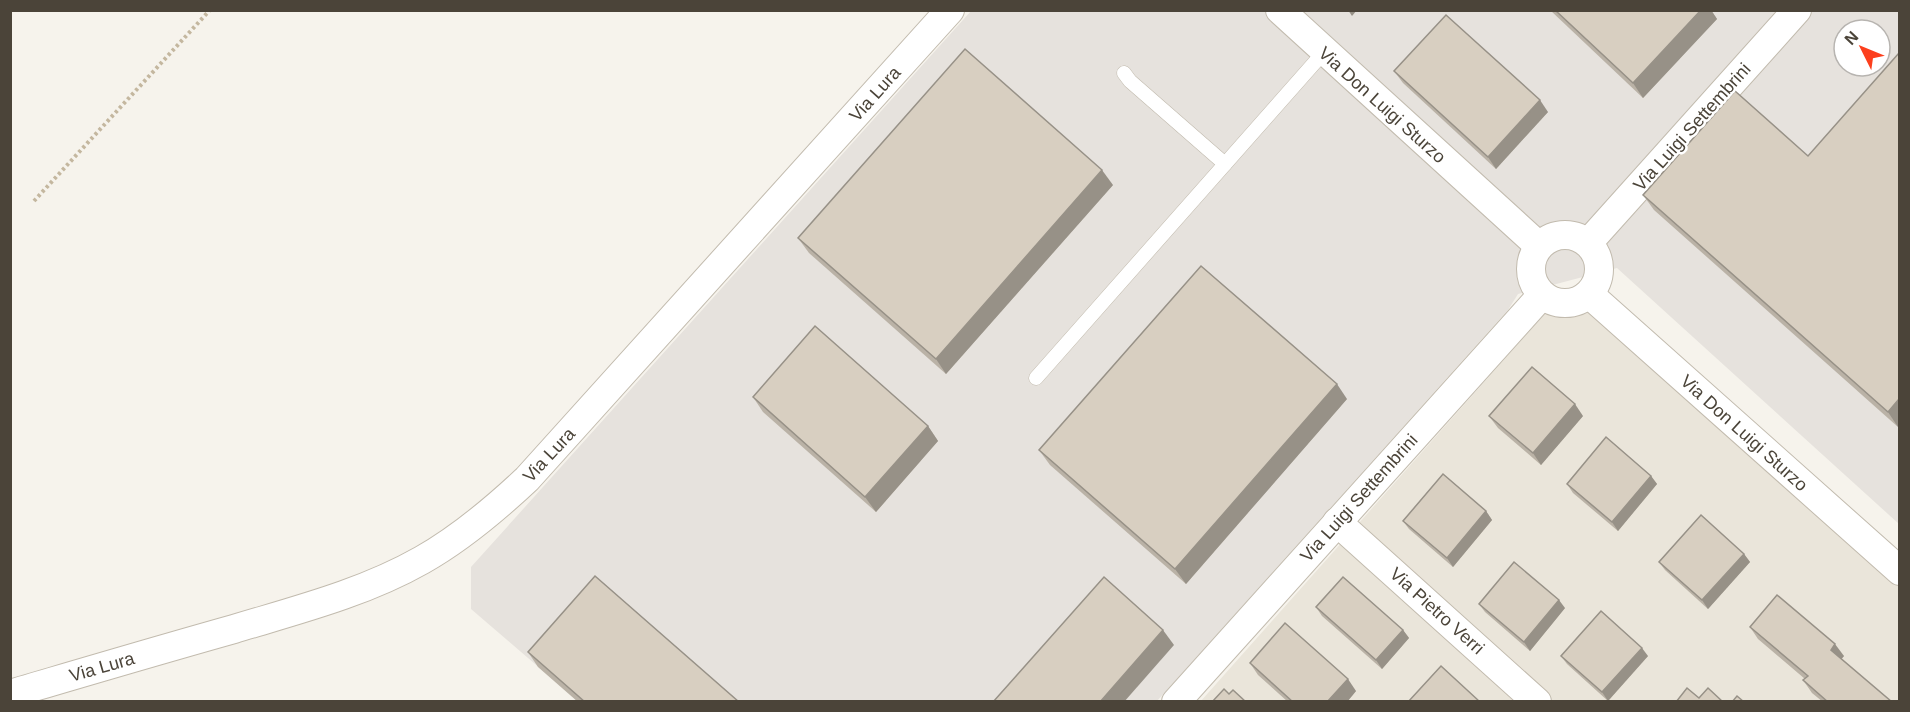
<svg xmlns="http://www.w3.org/2000/svg" width="1910" height="712" font-family="Arial,sans-serif">
<style>
.residential{fill:#eae5da}
.industrial{fill:#e6e2dd;fill-rule:evenodd}
.lines{fill:none;stroke-linecap:round;stroke-linejoin:round}
.service-casing{stroke:#c2bbae;stroke-width:15}
.minor-casing{stroke:#c2bbae;stroke-width:30}
.path{stroke:#c4b79f;stroke-width:4;stroke-dasharray:3 3;stroke-linecap:butt}
.service{stroke:#fff;stroke-width:14}
.minor{stroke:#fff;stroke-width:28}
.wall{fill:#bab2a6}
.shaded-wall{fill:#979187}
.building{fill:#d8cfc1;stroke:#979187;stroke-width:1.5}
.labels{text-anchor:middle;dominant-baseline:central;stroke-width:5;stroke-linejoin:round;paint-order:stroke}
.street-label{font-size:18px;fill:#4b4439;stroke:#fff}
</style>
<rect width="100%" height="100%" fill="#f6f3ec"/>
<path class="residential" d="M1583 306 1899 584V701L1200 702 1549 309 1559 312H1569Z"/>
<path class="industrial" d="M971 11H1899V524L1617 268 1518 294 1508 310 1157 701H578L471 609V567ZM1844 30H1880V66H1844Z"/>
<g class="lines">
<defs>
<g id="service">
<path d="M1124 73 1130 81 1225 164"/>
<path d="M1036 378 1324 52"/>
</g>
<g id="minor">
<path d="M1280 10 1539 246"/>
<circle cx="1565" cy="269" r="34"/>
<path d="M1588 243 1797 10"/>
<path d="M1589 294 1900 571"/>
<path d="M1337 522 1537 702"/>
<path d="M10 694C85 672 159 650 234 629 297 610 364 593 422 560 461 538 494 510 527 479L950 10"/>
<path d="M1176 702 1542 295"/>
</g>
</defs>
<use href="#service" class="service-casing"/>
<use href="#minor" class="minor-casing"/>
<path class="path" d="M34 201 210 10"/>
<use href="#service" class="service"/>
<use href="#minor" class="minor"/>
</g>
<g class="wall">
<path d="M1550 10H1711L1717 19 1643 98Z"/>
<path d="M1394 71 1548 112 1496 169 1403 83Z"/>
<path d="M1735 91 1898 427 1654 210 1643 195Z"/>
<path d="M1113 185 946 374 809 253 798 238Z"/>
<path d="M753 397 928 426 938 441 876 512 763 412Z"/>
<path d="M1347 399 1186 584 1050 465 1039 450Z"/>
<path d="M1489 416H1583L1541 465 1498 428Z"/>
<path d="M1651 476 1657 484 1618 531 1573 493 1567 484Z"/>
<path d="M1486 511 1492 520 1453 567 1409 529 1403 521Z"/>
<path d="M1744 554 1750 562 1708 609 1665 570 1659 562Z"/>
<path d="M1479 604 1565 608 1530 651 1485 612Z"/>
<path d="M1316 607 1403 630 1409 638 1382 669 1322 616Z"/>
<path d="M1750 627 1844 656 1841 659 1892 702H1823L1812 693 1803 680 1805 679 1758 639Z"/>
<path d="M528 652 739 702H578L538 667Z"/>
<path d="M1561 656H1648L1608 701 1567 664Z"/>
<path d="M1250 663 1356 691 1347 702H1288L1258 675Z"/>
</g>
<g class="shaded-wall">
<path d="M1348 10H1357L1352 16Z"/>
<path d="M1701 10H1711L1717 19 1643 98 1633 83Z"/>
<path d="M1540 100 1548 112 1496 169 1488 157Z"/>
<path d="M1102 170 1113 185 946 374 936 359Z"/>
<path d="M1337 384 1347 399 1186 584 1175 569Z"/>
<path d="M1899 399V426L1898 427 1888 412Z"/>
<path d="M1575 404 1583 416 1541 465 1533 453Z"/>
<path d="M928 426 938 441 876 512 865 497Z"/>
<path d="M1651 476 1657 484 1618 531 1612 522Z"/>
<path d="M1486 511 1492 520 1453 567 1447 558Z"/>
<path d="M1744 554 1750 562 1708 609 1702 600Z"/>
<path d="M1559 600 1565 608 1530 651 1524 642Z"/>
<path d="M1163 630 1174 645 1124 702H1100Z"/>
<path d="M1403 630 1409 638 1382 669 1376 660Z"/>
<path d="M1835 644 1844 656 1839 662 1831 650Z"/>
<path d="M1642 648 1648 656 1608 701 1602 692Z"/>
<path d="M1348 679 1356 691 1347 702H1327Z"/>
</g>
<g class="building">
<path d="M1555 10H1701L1633 83Z"/>
<path d="M1446 15 1540 100 1488 157 1394 71Z"/>
<path d="M965 49 1102 170 936 359 798 238Z"/>
<path d="M1899 53V399L1888 412 1643 195 1735 91 1808 156Z"/>
<path d="M1201 266 1337 384 1175 569 1039 450Z"/>
<path d="M815 326 928 426 865 497 753 397Z"/>
<path d="M1532 367 1575 404 1533 453 1489 416Z"/>
<path d="M1606 437 1651 476 1612 522 1567 484Z"/>
<path d="M1443 474 1486 511 1447 558 1403 521Z"/>
<path d="M1701 515 1744 554 1702 600 1659 562Z"/>
<path d="M1514 562 1559 600 1524 642 1479 604Z"/>
<path d="M595 576 739 702H585L528 652Z"/>
<path d="M1104 577 1163 630 1100 702H993Z"/>
<path d="M1343 577 1403 630 1376 660 1316 607Z"/>
<path d="M1777 595 1835 644 1831 650 1892 702H1828L1803 680 1808 676 1750 627Z"/>
<path d="M1601 611 1642 648 1602 692 1561 656Z"/>
<path d="M1285 623 1348 679 1327 702H1293L1250 663Z"/>
<path d="M1441 666 1479 701V702H1408Z"/>
<path d="M1687 688 1699 698 1708 688 1723 702H1676Z"/>
<path d="M1224 689 1229 694 1233 690 1246 702H1212Z"/>
<path d="M1737 696 1744 702H1732Z"/>
</g>
<g class="labels">
<g class="street-label">
<text transform="translate(875 94) rotate(-48)">Via Lura</text>
<text transform="translate(1382 105) rotate(42)">Via Don Luigi Sturzo</text>
<text transform="translate(1692 127) rotate(-48)">Via Luigi Settembrini</text>
<text transform="translate(1744 433) rotate(42)">Via Don Luigi Sturzo</text>
<text transform="translate(549 455) rotate(-47)">Via Lura</text>
<text transform="translate(1359 498) rotate(-48)">Via Luigi Settembrini</text>
<text transform="translate(1437 611) rotate(42)">Via Pietro Verri</text>
<text transform="translate(102 667) rotate(-16)">Via Lura</text>
</g>
</g>
<rect width="1910" height="712" fill="none" stroke="#4b4439" stroke-width="24"/>
<g transform="translate(1862 48) rotate(313)"><circle r="28" fill="#ffffff" stroke="#b7b4b0" stroke-width="1.5"/>
<path d="M0-4.5L10 22L0 15L-10 22Z" fill="#fc3f1d"/>
<text y="-9" font-size="16" font-weight="bold" text-anchor="middle" fill="#4b4439">N</text>
</g>
</svg>
